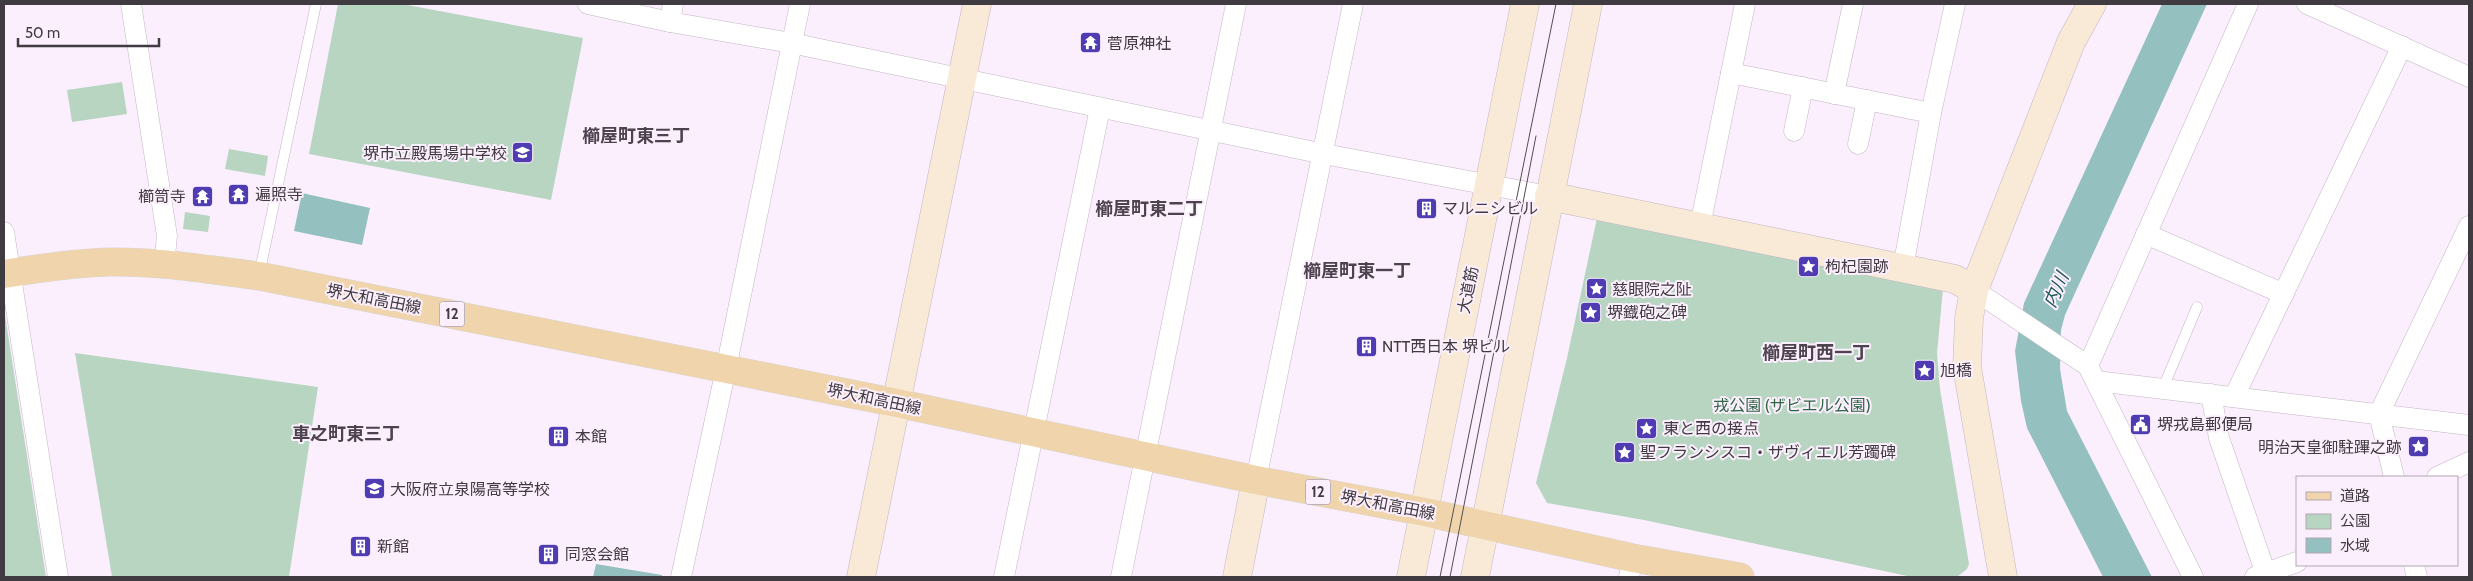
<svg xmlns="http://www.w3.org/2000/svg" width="2473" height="581" font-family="Cabin,'Noto Sans JP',sans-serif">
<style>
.green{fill:#b7d5c1}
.water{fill:#94c0c0}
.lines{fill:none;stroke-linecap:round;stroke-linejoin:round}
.lane-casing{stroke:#c2b6c3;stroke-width:11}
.street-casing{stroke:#c2b6c3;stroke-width:21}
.secondary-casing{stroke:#c2b6c3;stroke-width:29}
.primary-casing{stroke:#d9d8d9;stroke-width:29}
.lane{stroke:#fff;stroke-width:10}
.street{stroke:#fff;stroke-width:20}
.secondary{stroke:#f8ead6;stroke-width:28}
.primary{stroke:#f0d4ac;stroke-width:28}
.tram{stroke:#534e53;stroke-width:1}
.labels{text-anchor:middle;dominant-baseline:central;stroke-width:4;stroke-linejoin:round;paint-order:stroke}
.shield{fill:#fceffd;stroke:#787179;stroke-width:1}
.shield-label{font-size:15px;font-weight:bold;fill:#403b40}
.poi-label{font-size:16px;fill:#403b40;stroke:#fceffd;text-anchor:start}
.street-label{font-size:16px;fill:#403b40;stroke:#fceffd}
.park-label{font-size:16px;fill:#306545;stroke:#fceffd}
.neighbourhood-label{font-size:18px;font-weight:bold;fill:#4d434e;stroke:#fceffd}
.water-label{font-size:18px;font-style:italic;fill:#1b5859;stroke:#fceffd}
</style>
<rect width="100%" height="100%" fill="#fceffd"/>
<g class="green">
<path d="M338 4H402L583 38 551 200 309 154Z"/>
<path d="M122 82 127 114 72 122 67 90Z"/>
<path d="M229 149 268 156 265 176 225 169Z"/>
<path d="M185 212 210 216 208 232 183 229Z"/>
<path d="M1597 218 1943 289 1937 353 1940 389 1969 564 1967 569 1957 577H1912L1644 520 1547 503 1536 483 1567 358Z"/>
<path d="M4 309 46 577H4Z"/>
<path d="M75 353 318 387 289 577H112Z"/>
</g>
<g class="water">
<path d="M2162 4H2207L2065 315 2061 330 2060 369 2067 411 2152 577H2103L2027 428 2021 401 2015 351 2024 303Z"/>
<path d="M302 193 370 208 362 245 294 231Z"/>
<path d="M596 564 662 575V577H593Z"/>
</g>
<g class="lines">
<defs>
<g id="lane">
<path d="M259 275 316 4"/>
<path d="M2163 388 2197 307"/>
</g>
<g id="street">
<path d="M131 4 167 236 164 265"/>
<path d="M588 4 670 22 791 43 1324 154 1549 196"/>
<path d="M2307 4 2469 77"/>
<path d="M670 22 673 4"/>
<path d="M1731 73 1931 113"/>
<path d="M1834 94 1853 4"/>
<path d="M1794 131 1803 87"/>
<path d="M1858 144 1867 100"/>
<path d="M1700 226 1745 4"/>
<path d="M4 232 58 577"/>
<path d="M2146 234 2284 294"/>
<path d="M1903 268 1931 113 1955 4"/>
<path d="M1974 290 2088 366 2193 577"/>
<path d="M2088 366 2248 4"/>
<path d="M2096 381 2469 425"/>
<path d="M2211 394 2219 438 2267 577"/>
<path d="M2234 397 2402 46"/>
<path d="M2394 477 2379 414 2469 226"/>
<path d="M2437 477 2469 462"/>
<path d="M1256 480 1353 4"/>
<path d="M2414 565 2417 577"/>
<path d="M681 577 726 369 800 4"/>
<path d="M1004 577 1100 108"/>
<path d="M1121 577 1236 4"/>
<path d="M1629 577 1633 558"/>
<path d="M2255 577 2297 562"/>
</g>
<g id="secondary">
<path d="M1549 196 1955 279 1974 290"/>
<path d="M861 577 977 4"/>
<path d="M1237 577 1256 480"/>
<path d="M1411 577 1525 4"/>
<path d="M1475 577 1588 4"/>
<path d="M2003 577 1967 367 1969 318 1974 290 2071 42 2092 4"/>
</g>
<path id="primary" d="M4 274C39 268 74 263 110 262 160 261 210 270 259 276L897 403 1256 480 1425 512 1633 558 1740 577"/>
</defs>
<use href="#lane" class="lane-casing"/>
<use href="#street" class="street-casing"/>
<use href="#secondary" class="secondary-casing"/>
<use href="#primary" class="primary-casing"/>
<use href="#lane" class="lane"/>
<use href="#street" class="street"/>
<use href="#secondary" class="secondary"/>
<use href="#primary" class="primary"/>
<g class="tram">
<path d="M1440 577 1556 4"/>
<path d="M1450 577 1536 136"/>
</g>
</g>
<defs>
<symbol id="temple-square" viewBox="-11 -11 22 22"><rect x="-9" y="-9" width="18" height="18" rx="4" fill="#4f3cb3" stroke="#fceffd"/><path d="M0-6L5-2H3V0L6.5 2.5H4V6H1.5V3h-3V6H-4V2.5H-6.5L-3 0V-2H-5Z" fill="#fff"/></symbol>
<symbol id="school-square" viewBox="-11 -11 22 22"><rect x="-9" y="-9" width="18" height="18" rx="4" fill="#4f3cb3" stroke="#fceffd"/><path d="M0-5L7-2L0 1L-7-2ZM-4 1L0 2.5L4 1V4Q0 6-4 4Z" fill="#fff"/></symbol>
<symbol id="building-square" viewBox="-11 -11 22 22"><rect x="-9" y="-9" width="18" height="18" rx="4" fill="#4f3cb3" stroke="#fceffd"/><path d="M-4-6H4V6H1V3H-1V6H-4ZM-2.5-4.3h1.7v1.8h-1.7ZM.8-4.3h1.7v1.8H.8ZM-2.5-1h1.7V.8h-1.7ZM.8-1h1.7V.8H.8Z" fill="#fff"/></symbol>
<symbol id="sight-square" viewBox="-11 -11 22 22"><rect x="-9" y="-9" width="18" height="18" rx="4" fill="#4f3cb3" stroke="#fceffd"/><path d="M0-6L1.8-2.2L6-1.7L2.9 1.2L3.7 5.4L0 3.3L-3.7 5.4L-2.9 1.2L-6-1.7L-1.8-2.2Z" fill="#fff"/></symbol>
<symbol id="civic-square" viewBox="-11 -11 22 22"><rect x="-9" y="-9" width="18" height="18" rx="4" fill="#4f3cb3" stroke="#fceffd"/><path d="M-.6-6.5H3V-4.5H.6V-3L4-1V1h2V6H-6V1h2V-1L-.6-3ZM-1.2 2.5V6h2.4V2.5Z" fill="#fff"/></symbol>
</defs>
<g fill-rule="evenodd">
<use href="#temple-square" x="1078" y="30" width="25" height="25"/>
<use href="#school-square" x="510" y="140" width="25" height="25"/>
<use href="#temple-square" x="226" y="182" width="25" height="25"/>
<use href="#temple-square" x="190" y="184" width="25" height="25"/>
<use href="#building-square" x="1414" y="196" width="25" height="25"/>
<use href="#sight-square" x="1796" y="254" width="25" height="25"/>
<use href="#sight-square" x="1584" y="276" width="25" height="25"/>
<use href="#sight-square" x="1578" y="300" width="25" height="25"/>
<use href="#building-square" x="1354" y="334" width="25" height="25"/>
<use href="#sight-square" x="1912" y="358" width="25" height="25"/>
<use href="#civic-square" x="2128" y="412" width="25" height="25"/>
<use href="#sight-square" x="1634" y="416" width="25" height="25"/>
<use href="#building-square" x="546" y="424" width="25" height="25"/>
<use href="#sight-square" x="2406" y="434" width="25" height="25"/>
<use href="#sight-square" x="1612" y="440" width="25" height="25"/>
<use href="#school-square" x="362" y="476" width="25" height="25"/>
<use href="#building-square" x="348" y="534" width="25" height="25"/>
<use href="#building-square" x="536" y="542" width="25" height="25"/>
</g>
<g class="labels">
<g class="shield">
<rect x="439.5" y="301.5" width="25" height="25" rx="4"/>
<rect x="1305.5" y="479.5" width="25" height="25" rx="4"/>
</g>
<g class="shield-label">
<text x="452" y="314">12</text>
<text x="1318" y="492">12</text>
</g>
<g class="poi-label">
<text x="1107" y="43">菅原神社</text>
<text x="507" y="153" text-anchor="end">堺市立殿馬場中学校</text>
<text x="255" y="194">遍照寺</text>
<text x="186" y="196" text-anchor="end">櫛笥寺</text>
<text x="1442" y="208">マルニシビル</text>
<text x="1825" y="266">枸杞園跡</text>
<text x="1612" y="289">慈眼院之阯</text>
<text x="1607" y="312">堺鐡砲之碑</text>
<text x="1382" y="346">NTT西日本 堺ビル</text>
<text x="1940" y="370">旭橋</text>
<text x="2157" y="424">堺戎島郵便局</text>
<text x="1663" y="428">東と西の接点</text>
<text x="575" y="436">本館</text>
<text x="2402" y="447" text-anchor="end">明治天皇御駐蹕之跡</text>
<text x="1640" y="452">聖フランシスコ・ザヴィエル芳躅碑</text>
<text x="390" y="489">大阪府立泉陽高等学校</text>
<text x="377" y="546">新館</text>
<text x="565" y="554">同窓会館</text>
</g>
<g class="street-label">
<text transform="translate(1468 290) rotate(-79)">大道筋</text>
<text transform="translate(374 299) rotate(11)">堺大和高田線</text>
<text transform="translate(874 399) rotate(12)">堺大和高田線</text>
<text transform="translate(1388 505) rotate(11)">堺大和高田線</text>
</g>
<g class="park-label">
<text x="1792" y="405">戎公園 (ザビエル公園)</text>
</g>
<g class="neighbourhood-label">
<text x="636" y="136">櫛屋町東三丁</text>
<text x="1149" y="209">櫛屋町東二丁</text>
<text x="1357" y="271">櫛屋町東一丁</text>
<text x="1816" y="353">櫛屋町西一丁</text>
<text x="346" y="434">車之町東三丁</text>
</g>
<g class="water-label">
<text transform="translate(2056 290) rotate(-66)">内川</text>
</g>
</g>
<rect width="2473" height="581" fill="none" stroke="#403b40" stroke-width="10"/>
<rect x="2296" y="476" width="162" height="90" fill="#fceffd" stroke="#b1a7b1"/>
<rect x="2306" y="492" width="25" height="8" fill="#f0d4ac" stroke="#b1a7b1"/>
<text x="2340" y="501" font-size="15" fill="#403b40">道路</text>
<rect x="2306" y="514" width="25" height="15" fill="#b7d5c1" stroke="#b1a7b1"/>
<text x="2340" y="526" font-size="15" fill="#403b40">公園</text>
<rect x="2306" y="538" width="25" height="15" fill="#94c0c0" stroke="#b1a7b1"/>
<text x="2340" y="551" font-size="15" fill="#403b40">水域</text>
<path d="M18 38v8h141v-8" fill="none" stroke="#403b40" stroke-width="2.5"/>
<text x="25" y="38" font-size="15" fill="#403b40" stroke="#fceffd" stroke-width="4" paint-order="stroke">50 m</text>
</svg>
